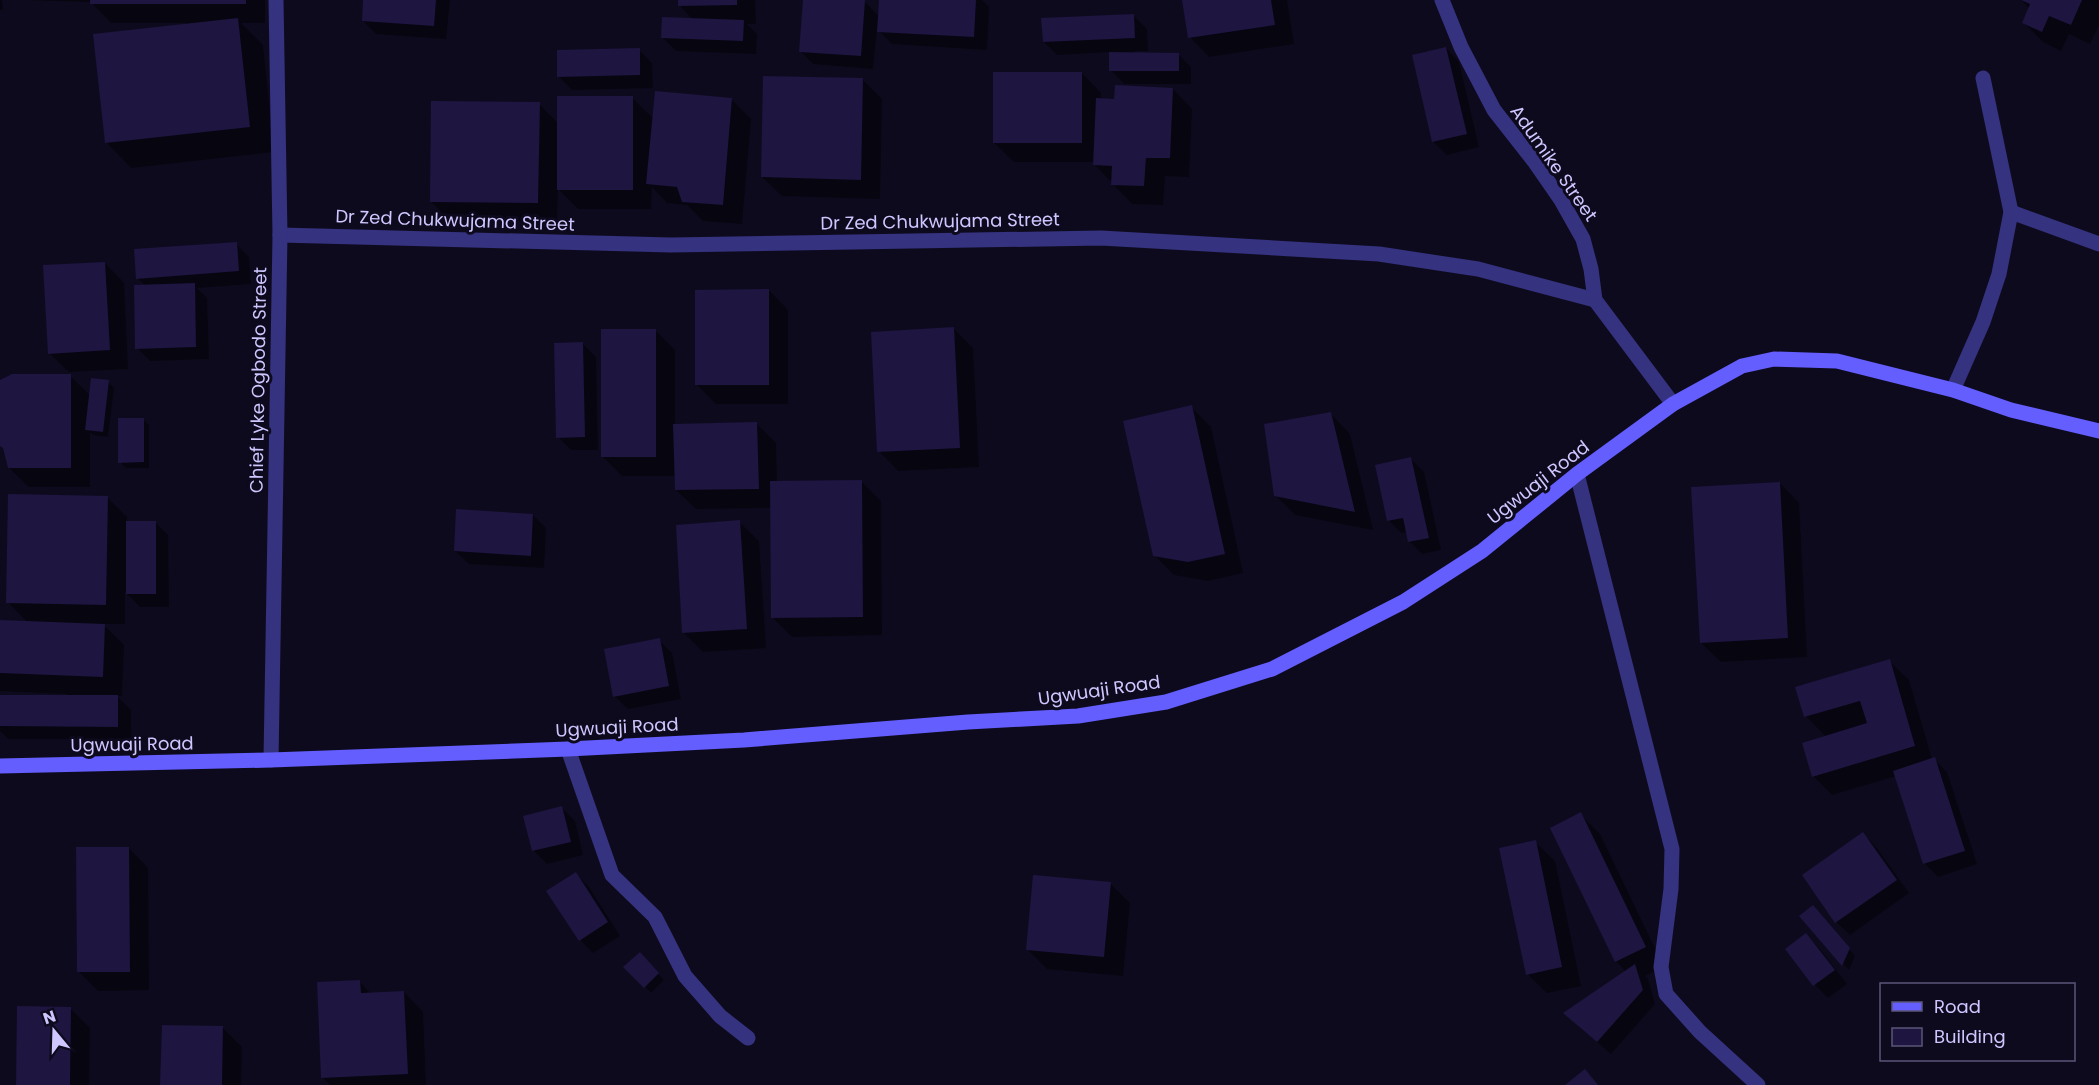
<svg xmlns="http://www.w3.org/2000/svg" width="2099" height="1085" font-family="Poppins,sans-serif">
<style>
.shadow{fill:#0007}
.building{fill:#1e1540}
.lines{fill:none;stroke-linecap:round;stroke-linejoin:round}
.street{stroke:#353280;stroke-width:15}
.secondary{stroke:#645eff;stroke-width:15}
.labels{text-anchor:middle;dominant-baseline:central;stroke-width:6;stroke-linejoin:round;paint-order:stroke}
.street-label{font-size:18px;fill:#cec7ff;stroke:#0e0a1e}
</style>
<rect width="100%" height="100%" fill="#0e0a1e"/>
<g class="shadow">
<path d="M0 0H2L3 10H0Z"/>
<path d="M25 0H265V23H241L263 45 274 152 131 168 106 142 186 23H111L91 2Z"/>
<path d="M365 0H450L446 39 376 34 363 21Z"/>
<path d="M679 0H755L756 24H747L757 34 756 54 676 51 663 38 693 20 680 6Z"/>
<path d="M805 0H877H863L880 17 881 0H982L989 7 987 50 892 44 877 29 873 69 813 64 800 51Z"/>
<path d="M1184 0H1287L1294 44 1209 57 1190 37Z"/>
<path d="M2021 0H2099V25L2090 44 2069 34 2061 51 2043 42 2024 23 2030 9Z"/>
<path d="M1134 16 1147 29 1148 51H1135V54H1178L1191 67V84H1124L1111 70V52L1057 55 1044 42Z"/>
<path d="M1446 48 1459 62 1479 147 1447 155 1433 142Z"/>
<path d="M639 50 652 63 653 88 572 90 559 77Z"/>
<path d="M1082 73 1101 93V100L1116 101 1173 89 1192 109 1189 177 1165 176 1163 205 1132 204 1094 164 1095 162H1014L994 143Z"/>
<path d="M863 80 882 99 880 199 782 196 762 177Z"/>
<path d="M632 98 654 119 732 100 751 119 742 224 703 221 687 205 667 203 652 187 651 209H578L558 189 557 222 451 221 431 202 539 104 558 123Z"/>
<path d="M236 244 249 257 251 284 197 288 207 298 209 359 150 361 137 348 146 286 137 278Z"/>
<path d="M105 263 124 283 128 369 69 372 49 353Z"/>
<path d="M769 290 788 310V404H716L696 384Z"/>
<path d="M953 328 973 348 979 467 898 471 879 451Z"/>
<path d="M655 330 675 350V426L757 424 776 443 777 482 861 481 881 501 882 635 792 637 772 617 771 508 696 509 676 490V476H622L603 457Z"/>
<path d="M583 344 596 357 598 450H571L558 437Z"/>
<path d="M70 376 91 396 108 382 114 388 108 437 93 435 90 432V487H29L9 468 5 449 0 445V381Z"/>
<path d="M1191 407 1211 427 1243 573 1208 581 1174 575 1154 555Z"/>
<path d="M1331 414 1350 434 1373 530 1295 515 1275 495Z"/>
<path d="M143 419 149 425V468H126L120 462Z"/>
<path d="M1411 459 1424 472 1441 550 1422 554 1409 541 1407 532 1401 533 1388 520Z"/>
<path d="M1780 483 1799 503 1807 657 1721 662 1701 643Z"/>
<path d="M108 498 127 517V522H155L168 535 169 607H140L125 592V624H103L124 645 122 696H117L131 710V739H8L0 731V697H67V694L0 691V622L28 623 8 602Z"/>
<path d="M533 515 546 528 544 568 469 564 455 551Z"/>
<path d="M739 522 759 541 766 648 703 652 684 633Z"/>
<path d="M659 640 672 653 681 699 628 709 614 696Z"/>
<path d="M1889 661 1909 680 1932 759H1934L1947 772 1977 864 1938 877 1925 864 1896 776 1832 795 1813 776 1826 737 1806 716Z"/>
<path d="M562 808 575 821 583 855 547 864 534 851Z"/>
<path d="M1580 814 1600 834 1664 967 1645 976 1648 979 1655 1004 1611 1054 1578 1026 1626 972 1616 961Z"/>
<path d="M1863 834 1876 847 1909 893 1850 935 1836 922 1804 875Z"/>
<path d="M1535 842 1555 861 1581 986 1547 993 1527 974Z"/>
<path d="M129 848 148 868 149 990 98 991 79 972Z"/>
<path d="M576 874 589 887 620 936 593 953 580 940Z"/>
<path d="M1110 883 1130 903 1123 976 1047 969 1028 950Z"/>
<path d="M1819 913 1855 956 1849 970 1801 916Z"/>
<path d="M1806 935 1819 948 1847 984 1828 998 1815 985 1787 949Z"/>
<path d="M640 954 664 980 651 993 625 967Z"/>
<path d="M360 982 371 994 404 992 423 1012 426 1085H330L322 1077Z"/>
<path d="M70 1008 90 1028 89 1085H17Z"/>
<path d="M223 1028 242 1047 241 1085H161Z"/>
</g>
<g class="building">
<rect x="90" y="0" width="156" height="4"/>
<path d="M363 0H436L434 26 362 21Z"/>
<path d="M678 0H737V5L678 6Z"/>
<path d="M803 0H865L861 56 799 52Z"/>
<path d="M879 0H976L974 37 877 32Z"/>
<path d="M1182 0H1271L1275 25 1188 38Z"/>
<path d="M2021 0H2082L2071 25 2049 16 2042 32 2022 23 2030 4Z"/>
<path d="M1134 14 1135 38 1043 42 1041 18Z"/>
<path d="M662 17 744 20 743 41 661 38Z"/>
<path d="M238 18 250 127 105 143 93 34Z"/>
<path d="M1446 47 1467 134 1432 142 1412 55Z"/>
<path d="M640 48V75L557 77V50Z"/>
<path d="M1109 52 1179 53V71H1109Z"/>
<rect x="993" y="72" width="89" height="71"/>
<path d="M763 76 863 78 861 180 761 177Z"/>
<path d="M1115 85 1173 88 1170 158H1146L1144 186 1111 185 1112 166 1093 165 1096 98 1114 99Z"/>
<path d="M655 91 732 98 723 205 682 202 677 187 646 184Z"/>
<rect x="557" y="96" width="76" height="94"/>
<path d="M431 101 540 102 538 203 430 202Z"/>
<path d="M237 242 239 271 136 279 134 249Z"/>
<path d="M105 262 110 350 48 354 43 265Z"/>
<path d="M195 283 196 347 135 349 134 285Z"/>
<path d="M769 289V385H695V290Z"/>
<path d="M954 327 960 448 877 452 871 332Z"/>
<rect x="601" y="329" width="55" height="128"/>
<path d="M583 342 585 437 556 438 554 343Z"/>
<path d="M12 374H71V468H8L3 448 0 446V380Z"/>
<path d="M91 378 109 380 103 432 85 430Z"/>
<path d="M1192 405 1225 554 1188 562 1153 556 1123 421Z"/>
<path d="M1331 412 1355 512 1274 496 1264 424Z"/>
<path d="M118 418H144V462L118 463Z"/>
<path d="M757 422 759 489 675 490 673 424Z"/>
<path d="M1411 457 1429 538 1408 542 1403 518 1387 521 1375 465Z"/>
<path d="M862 480 863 617 771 618 770 481Z"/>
<path d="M1780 482 1788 638 1700 643 1691 487Z"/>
<path d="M8 494 108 496 106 605 6 603Z"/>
<path d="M456 509 533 514 531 556 454 551Z"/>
<path d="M740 520 747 629 682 633 676 525Z"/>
<rect x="126" y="521" width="30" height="73"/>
<path d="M0 620 105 624 103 677 0 673Z"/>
<path d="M660 638 669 686 613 697 604 649Z"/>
<path d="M1890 659 1915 746 1812 777 1802 743 1867 723 1860 701 1804 717 1795 687Z"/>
<path d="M0 695H118V727L0 726Z"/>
<path d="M1935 757 1965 851 1923 864 1893 771Z"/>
<path d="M562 806 571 842 532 851 523 816Z"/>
<path d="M1581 812 1646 947 1615 962 1550 828Z"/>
<path d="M1863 832 1897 880 1835 923 1802 875Z"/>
<path d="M1536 840 1562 967 1526 975 1499 848Z"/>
<path d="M76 847H129L130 972H77Z"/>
<path d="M576 872 608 922 579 941 546 891Z"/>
<path d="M1033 875 1111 882 1104 957 1026 950Z"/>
<path d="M1813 905 1850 948 1842 966 1799 916Z"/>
<path d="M1806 933 1835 970 1813 986 1785 949Z"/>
<path d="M640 952 659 973 644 988 623 967Z"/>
<path d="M1635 964 1643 990 1597 1042 1563 1013Z"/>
<path d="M360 980 361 993 404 991 408 1074 321 1078 317 982Z"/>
<path d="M17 1006 71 1007 70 1085H16Z"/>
<path d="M162 1025 223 1026 222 1085H160Z"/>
<path d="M1585 1069 1598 1085H1565Z"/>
</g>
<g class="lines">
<g class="street">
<path d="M1442 0 1461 47 1494 110 1534 161 1561 200 1583 239 1591 269 1595 300 1673 404"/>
<path d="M2011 212 2099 244"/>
<path d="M280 235 671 245 1101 238 1379 254 1478 269 1595 300"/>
<path d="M1953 390 1983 322 1999 274 2011 212 1983 78"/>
<path d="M1577 474 1672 849 1671 889 1661 967 1666 994 1700 1032 1758 1085"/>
<path d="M568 749 612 875 655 917 685 976 720 1016 748 1038"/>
<path d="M271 760 280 235 276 0"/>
</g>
<path class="secondary" d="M0 766 271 760 568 749 744 740 968 722 1078 716 1166 702 1272 669 1403 602 1482 551 1577 474 1673 404 1742 366 1774 359 1837 361 1953 390 2011 410 2099 431"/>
</g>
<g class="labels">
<g class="street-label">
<text transform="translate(1554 163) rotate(55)">Adumike Street</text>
<text transform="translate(455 220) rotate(2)">Dr Zed Chukwujama Street</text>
<text transform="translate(940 221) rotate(-1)">Dr Zed Chukwujama Street</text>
<text transform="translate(258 380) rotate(-89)">Chief Lyke Ogbodo Street</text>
<text transform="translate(1538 482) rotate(-38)">Ugwuaji Road</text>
<text transform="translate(1099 690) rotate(-8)">Ugwuaji Road</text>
<text transform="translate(617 727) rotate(-3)">Ugwuaji Road</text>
<text transform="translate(132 744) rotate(-1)">Ugwuaji Road</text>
</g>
</g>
<rect x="1880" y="983" width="195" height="78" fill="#0e0a1e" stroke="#5b5678" stroke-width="1.5"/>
<rect x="1892" y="1002" width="30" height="9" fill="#645eff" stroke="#5b5678" stroke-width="1.5"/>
<text x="1934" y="1013" font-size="18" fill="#cec7ff">Road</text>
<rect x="1892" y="1028" width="30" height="18" fill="#1e1540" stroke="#5b5678" stroke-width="1.5"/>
<text x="1934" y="1043" font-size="18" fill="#cec7ff">Building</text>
<g transform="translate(54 1031) rotate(341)" stroke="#0e0a1e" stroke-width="4.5" paint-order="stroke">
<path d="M0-4.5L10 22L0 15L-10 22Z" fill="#cec7ff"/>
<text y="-9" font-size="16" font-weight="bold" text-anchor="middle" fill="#cec7ff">N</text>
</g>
</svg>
